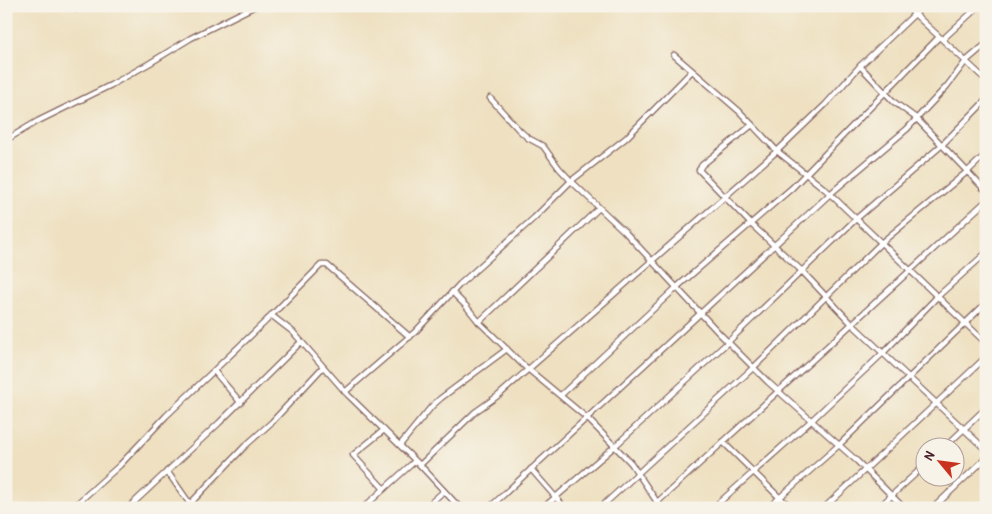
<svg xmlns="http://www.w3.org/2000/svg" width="992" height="514" font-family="'Patrick Hand',sans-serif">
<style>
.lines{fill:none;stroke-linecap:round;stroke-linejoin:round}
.minor-casing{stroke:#83635f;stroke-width:7}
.minor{stroke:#fff;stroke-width:4.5}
</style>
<rect width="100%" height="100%" fill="#f7f3e8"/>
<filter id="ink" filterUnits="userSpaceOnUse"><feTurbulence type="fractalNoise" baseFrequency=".02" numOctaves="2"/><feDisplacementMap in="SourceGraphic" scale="10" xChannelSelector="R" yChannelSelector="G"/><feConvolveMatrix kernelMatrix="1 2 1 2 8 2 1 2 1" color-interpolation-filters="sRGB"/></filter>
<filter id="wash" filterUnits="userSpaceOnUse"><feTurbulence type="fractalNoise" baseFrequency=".0096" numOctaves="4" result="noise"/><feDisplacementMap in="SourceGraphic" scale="20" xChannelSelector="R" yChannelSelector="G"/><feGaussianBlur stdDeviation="1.12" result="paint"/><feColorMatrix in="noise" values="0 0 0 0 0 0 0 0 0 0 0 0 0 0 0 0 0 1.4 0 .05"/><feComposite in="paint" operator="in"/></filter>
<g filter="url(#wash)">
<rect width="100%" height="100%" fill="#eee0c0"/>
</g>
<g filter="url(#ink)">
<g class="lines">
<defs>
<g id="minor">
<path d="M73 6 76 9"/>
<path d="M906 6 986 80"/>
<path d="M943 39 979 6"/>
<path d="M674 55 739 111 777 151 826 190 986 343"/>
<path d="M860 66 894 102 916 118 986 191"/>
<path d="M490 98 519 130 528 138 543 146 559 168 571 181 625 232 718 332 768 382 857 461 904 508"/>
<path d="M752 125 702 165 699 170 751 224 802 271 852 324 986 450"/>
<path d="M6 140 38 121 111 85 150 63 191 38 255 6"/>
<path d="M452 292 466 306 479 322 522 364 587 418 631 463 657 502 663 508"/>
<path d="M271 315 293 332 348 395 420 465 475 412 499 395 777 151 826 104 860 66 923 6"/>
<path d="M479 322 599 208"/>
<path d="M214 371 241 403"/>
<path d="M345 392 415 332 460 284 534 218 571 181 626 138 692 71"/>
<path d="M561 395 677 287 792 188 939 37"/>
<path d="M384 430 353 455 384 489"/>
<path d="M723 442 780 498 792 508"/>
<path d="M400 445 432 406 441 398 507 349"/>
<path d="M946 446 986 408"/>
<path d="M420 465 460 508"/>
<path d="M531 469 565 508"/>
<path d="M167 471 190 504 196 508"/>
<path d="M72 508 120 465 166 416 266 321 321 265H327L410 337"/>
<path d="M128 508 219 423 301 342"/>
<path d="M186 508 245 446 272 422 323 367"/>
<path d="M363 508 415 461"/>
<path d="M425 508 444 491"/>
<path d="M489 508 830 194 907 129 947 86 966 61 986 44"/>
<path d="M543 508 615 446 728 342 856 219 942 145 986 100"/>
<path d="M600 508 754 367 881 243 968 171 986 154"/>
<path d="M651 508 986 201"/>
<path d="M713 508 812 420 883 353 937 297 986 253"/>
<path d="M768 508 839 445 986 303"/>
<path d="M824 508 986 357"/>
<path d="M878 508 924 466"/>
<path d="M933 508 986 458"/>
</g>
</defs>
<use href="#minor" class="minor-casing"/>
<use href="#minor" class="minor"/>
</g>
</g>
<rect width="992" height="514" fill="none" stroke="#f7f3e8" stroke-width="25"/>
<g transform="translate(940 462) rotate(299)"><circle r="24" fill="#f7f3e8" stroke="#b29e9c"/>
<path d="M0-4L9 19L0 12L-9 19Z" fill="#c8321e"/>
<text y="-8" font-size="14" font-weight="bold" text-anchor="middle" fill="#4a1f2b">N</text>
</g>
</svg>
